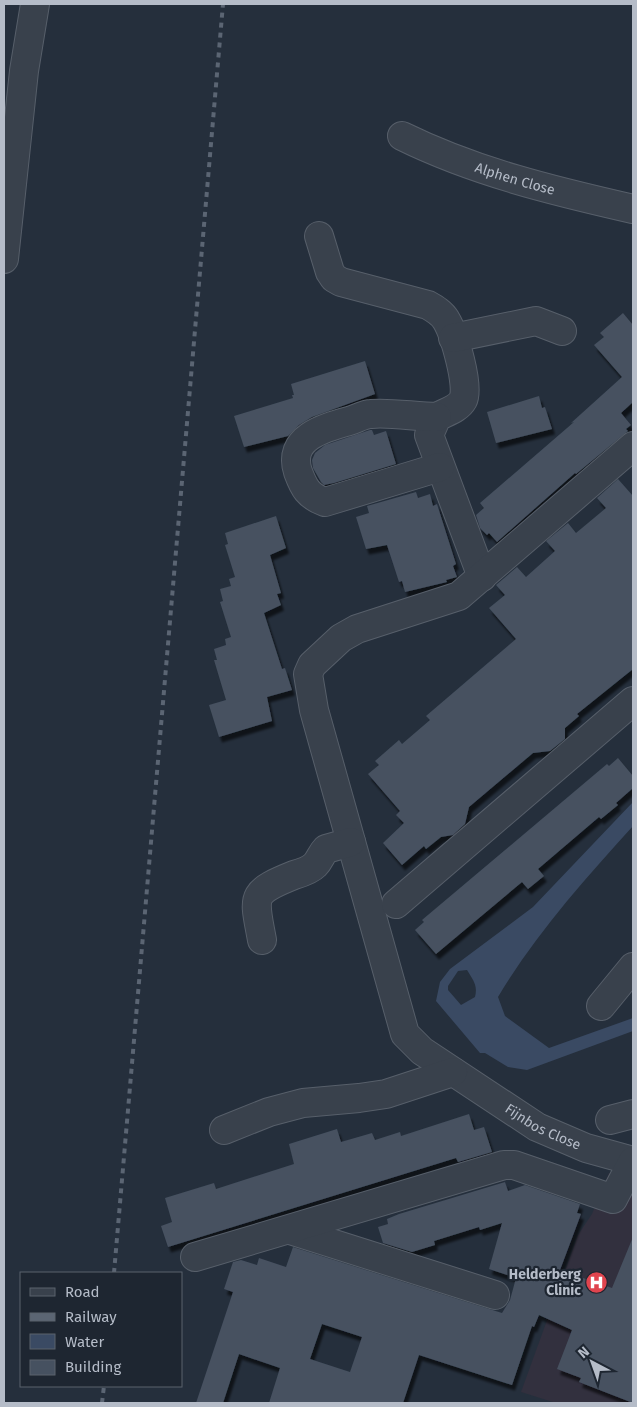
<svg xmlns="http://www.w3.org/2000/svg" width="637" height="1407" font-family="'Fira Sans',sans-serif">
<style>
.medical{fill:#32303e}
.water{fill:#3a4a63;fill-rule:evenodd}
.building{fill:#465160;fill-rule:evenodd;filter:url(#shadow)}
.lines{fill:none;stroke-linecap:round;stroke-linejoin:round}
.minor-casing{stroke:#575f6a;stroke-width:30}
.minor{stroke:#39414c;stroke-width:28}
.rail{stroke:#5b6573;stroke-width:4;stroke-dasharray:5 5;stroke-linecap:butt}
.labels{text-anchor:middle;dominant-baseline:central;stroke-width:4.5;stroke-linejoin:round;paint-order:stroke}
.street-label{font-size:14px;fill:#b5bcc8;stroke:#1e2631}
.poi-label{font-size:14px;font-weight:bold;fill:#b5bcc8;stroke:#1e2631;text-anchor:end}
</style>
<defs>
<filter id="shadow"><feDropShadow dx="3" dy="5.5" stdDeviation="1" flood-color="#0009"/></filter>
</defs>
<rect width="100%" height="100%" fill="#252f3c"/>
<path class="medical" d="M609 1173 633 1179V1403H556L521 1392 578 1235 592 1214Z"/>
<path class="water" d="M633 802V826C584 880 535 935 498 997L505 1016 549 1048 633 1018V1031L527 1070 508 1067 485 1053H480L436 1001 440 982 450 969 533 907ZM467 970C473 980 478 985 475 997L461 1005 448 990V986L458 971Z"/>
<g class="building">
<path d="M623 313 633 325V402L621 413 631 425 626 429 628 431 576 474 575 473 497 542 489 533 487 535 480 528 476 515 484 508 480 503 574 422 571 423 622 377 594 345 604 337 600 333Z"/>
<path d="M365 361 375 394 312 417 299 425 288 436 244 447 234 416 293 398 292 395H294L291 384Z"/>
<path d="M539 396 542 408 545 407 552 429 496 443 487 412Z"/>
<path d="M370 430H372L374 435 386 431 396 464 334 483 324 485 321 482 313 468 312 460 315 453 325 445Z"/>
<path d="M618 479 633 496V669L577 714 579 716 565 728V739L550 751 533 753 469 807 465 824 453 835 441 837 426 849 424 846 402 865 383 843 404 823 396 815 400 811 368 774 379 765 375 761 399 740 402 744 430 720 426 716 516 639 489 608 505 595 496 585 517 567 526 577 555 551 546 541 568 523 576 533 606 508 597 498Z"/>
<path d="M416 492 418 498 430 494 433 506 437 504 456 564 453 566 457 577 446 580 447 582 405 592 402 581 399 582 387 545 366 549 356 517 369 513 367 506Z"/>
<path d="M276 516 286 548 270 555 281 593 277 594 281 605 264 613 282 669 285 668 292 690 267 697 272 721 219 737 209 705 226 700 214 660H217L214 649 226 645 225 639 231 637 220 602 223 601 220 589 231 586 229 579 235 577 225 545 228 544 225 533Z"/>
<path d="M618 758 633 776V788L616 803 618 805 601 819 599 817 538 869 544 876 528 889 522 882 436 954 415 930 424 922 422 920 607 764 609 766Z"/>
<path d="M469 1114 474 1130 484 1127 492 1152 458 1162 456 1158 168 1247 161 1226 172 1222 165 1198 214 1183 216 1189 294 1164 289 1144 337 1129 341 1142 372 1133 375 1140 400 1132 401 1136Z"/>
<path d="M505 1182 508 1191 525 1185 580 1204 577 1213 581 1214 560 1270 612 1288 633 1237V1403L579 1382 581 1378 557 1369 572 1330 539 1315 534 1327 532 1326 512 1385 419 1355 403 1403H269L280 1368 239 1354 223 1403H196L233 1292 224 1289 233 1262 241 1260 257 1265 259 1258 286 1267 293 1247 502 1313 510 1300 516 1278 489 1269 502 1223 480 1230 479 1227 434 1241 435 1245 412 1252 383 1243 378 1227 388 1224 387 1219 399 1214ZM322 1324 362 1337 350 1372 310 1359Z"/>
</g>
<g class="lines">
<defs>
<g id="minor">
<path id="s1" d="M402 136C475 172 554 191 633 209"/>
<path d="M319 236 330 272 334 278 341 282 428 305C435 309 442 313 446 320 454 333 470 387 463 400 458 409 446 412 437 417L429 435 482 577"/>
<path d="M4 259 24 71 35 4"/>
<path d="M453 338 536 321 562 331"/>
<path d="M437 417C417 417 390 412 371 414 364 414 356 419 349 421 323 428 287 438 298 472 304 488 308 496 325 502L440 467"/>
<path id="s2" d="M633 446 459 596 357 629 341 638 312 665 308 674 314 710 405 1034 422 1051 537 1127 586 1148 633 1161"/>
<path d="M396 904 633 701"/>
<path d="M262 940C254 896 249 893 294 875 301 873 310 870 315 865 320 860 321 854 326 849L351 842"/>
<path d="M601 1006 633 967"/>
<path d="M610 1120 633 1114"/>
<path d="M224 1130 269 1112 303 1103 359 1098 386 1094 453 1072"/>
<path d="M290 1230 495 1295"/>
<path d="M195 1257 504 1165H514L613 1199 633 1161"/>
</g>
</defs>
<use href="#minor" class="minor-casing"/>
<use href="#minor" class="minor"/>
<g class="rail">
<path d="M114 1273 223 4"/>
<path d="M102 1403 104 1386"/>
</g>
</g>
<defs>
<symbol id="hospital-disc" viewBox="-11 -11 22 22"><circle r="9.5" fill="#e0444e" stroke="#1e2631"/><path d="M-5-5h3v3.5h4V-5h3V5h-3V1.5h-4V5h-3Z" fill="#fff"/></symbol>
</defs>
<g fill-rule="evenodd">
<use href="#hospital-disc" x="584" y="1270" width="25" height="25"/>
</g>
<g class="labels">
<g class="street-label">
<text stroke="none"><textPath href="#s1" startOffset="121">Alphen Close</textPath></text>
<text stroke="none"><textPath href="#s2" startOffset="945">Fijnbos Close</textPath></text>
</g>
<g class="poi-label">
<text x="581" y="1274">Helderberg<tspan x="581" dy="16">Clinic</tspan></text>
</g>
</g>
<rect width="637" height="1407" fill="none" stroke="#b5bcc8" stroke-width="10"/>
<rect x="20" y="1272" width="162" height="115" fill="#1e2631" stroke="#5a626d"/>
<rect x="30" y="1288" width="25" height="8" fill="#39414c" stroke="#5a626d"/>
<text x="65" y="1297" font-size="15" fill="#b5bcc8">Road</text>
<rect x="30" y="1313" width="25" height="8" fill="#5b6573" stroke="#5a626d"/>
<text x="65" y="1322" font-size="15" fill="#b5bcc8">Railway</text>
<rect x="30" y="1334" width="25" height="15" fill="#3a4a63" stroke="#5a626d"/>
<text x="65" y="1347" font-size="15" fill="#b5bcc8">Water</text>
<rect x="30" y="1360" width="25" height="15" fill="#465160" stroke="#5a626d"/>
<text x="65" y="1372" font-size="15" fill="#b5bcc8">Building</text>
<g transform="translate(592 1362) rotate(319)" stroke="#1e2631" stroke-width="4" paint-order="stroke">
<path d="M0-4L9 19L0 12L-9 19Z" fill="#b5bcc8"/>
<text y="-8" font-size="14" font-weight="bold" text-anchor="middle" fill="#b5bcc8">N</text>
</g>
</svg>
